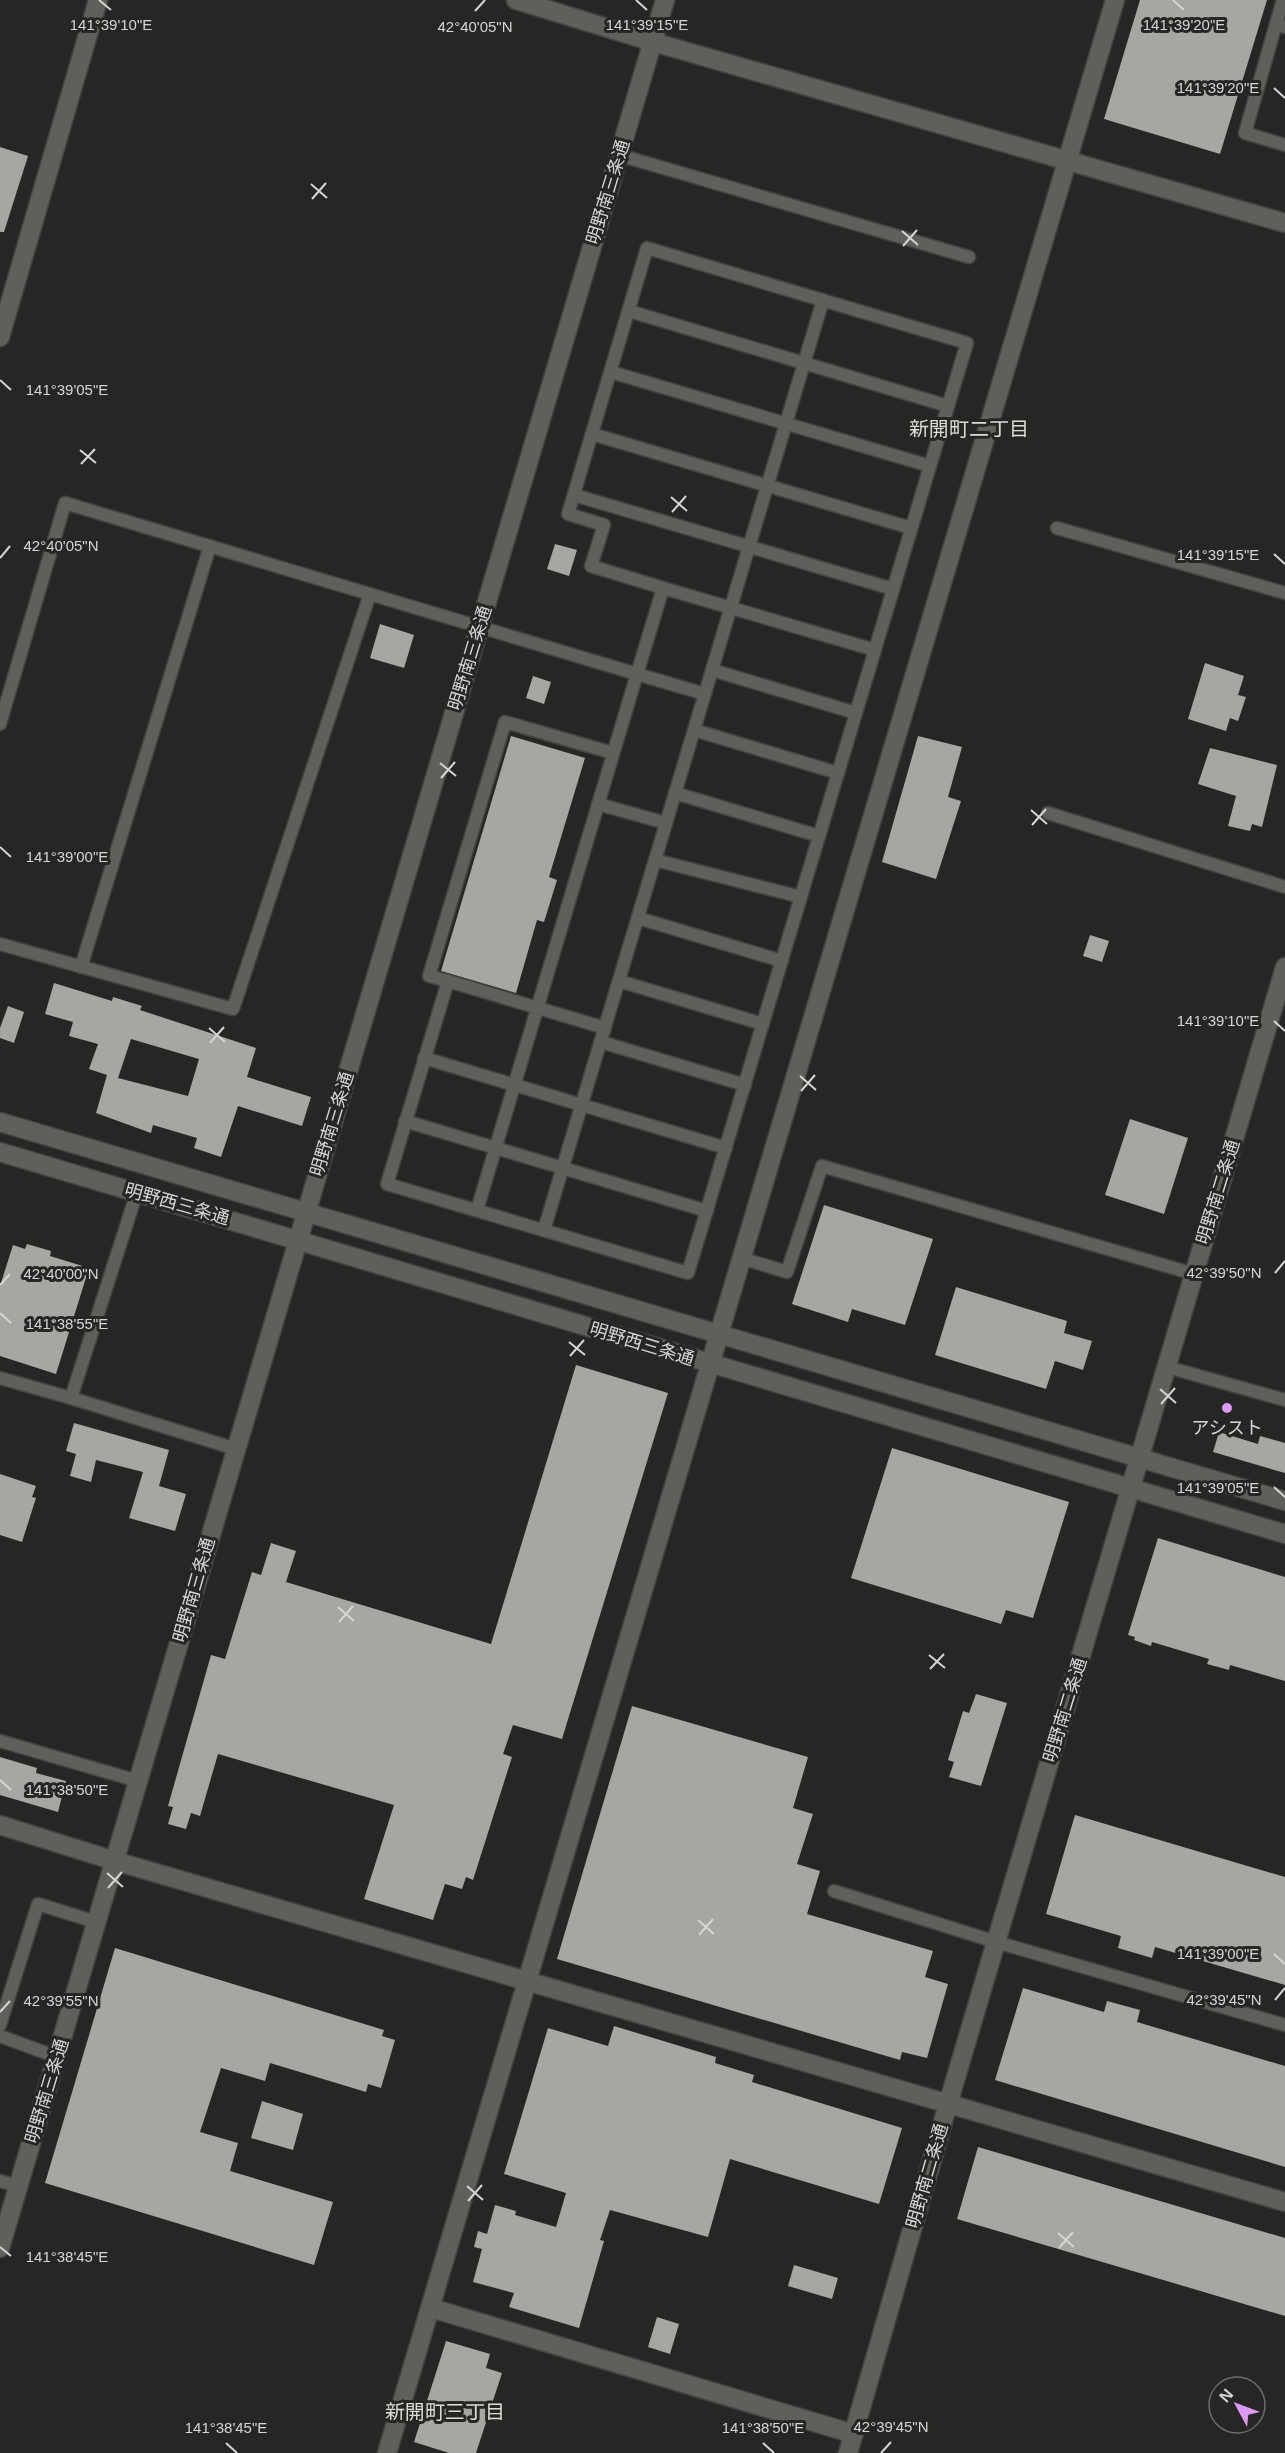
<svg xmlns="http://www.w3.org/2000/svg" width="1285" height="2453" font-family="Arial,'Noto Sans JP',sans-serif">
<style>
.building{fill:#a6a6a3;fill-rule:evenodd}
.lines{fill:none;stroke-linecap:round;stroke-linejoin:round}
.service-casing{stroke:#434241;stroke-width:15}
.minor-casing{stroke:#434241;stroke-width:21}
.tertiary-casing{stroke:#434241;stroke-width:21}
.service{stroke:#5f5f5c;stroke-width:12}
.minor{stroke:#5f5f5c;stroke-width:18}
.tertiary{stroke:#5f5f5c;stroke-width:18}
.ticks{fill:none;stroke:#d6d5d4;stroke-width:2}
.poi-dot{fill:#dc99f4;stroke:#272624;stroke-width:2}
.labels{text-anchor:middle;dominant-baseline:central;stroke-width:6;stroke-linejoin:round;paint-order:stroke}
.street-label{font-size:18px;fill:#d6d5d4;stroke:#272624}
.poi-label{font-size:18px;fill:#d6d5d4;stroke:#272624}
.neighbourhood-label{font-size:20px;fill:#dddcd9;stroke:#272624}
.ticks-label{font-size:15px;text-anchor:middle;fill:#d6d5d4;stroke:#272624;stroke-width:6;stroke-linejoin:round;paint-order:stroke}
</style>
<rect width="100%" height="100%" fill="#272624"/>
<g class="building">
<path d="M1140 0H1267L1220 154 1104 119Z"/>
<path d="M0 147 28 156 4 232H0Z"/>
<path d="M555 544 577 550 569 576 547 569Z"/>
<path d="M380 624 414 635 404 668 370 658Z"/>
<path d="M1205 663 1244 676 1238 695 1246 697 1238 721 1230 718 1226 731 1188 719Z"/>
<path d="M533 676 551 682 544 704 526 698Z"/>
<path d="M511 736 585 758 549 877 557 880 544 922 537 920 516 993 441 971Z"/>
<path d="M918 736 962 747 948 797 961 801 936 879 882 862Z"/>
<path d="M1210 748 1277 765 1262 827 1252 824 1250 831 1228 826 1236 796 1198 784Z"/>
<path d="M1090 935 1109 941 1102 962 1083 956Z"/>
<path d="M54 983 112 1001 113 997 142 1006 140 1010 256 1048 247 1077 311 1097 302 1126 238 1106 221 1157 194 1148 197 1138 153 1125 151 1133 96 1113 107 1075 89 1069 98 1044 69 1036 73 1022 45 1014ZM131 1039 199 1059 188 1096 118 1078Z"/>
<path d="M8 1006 24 1012 14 1043 0 1038V1028Z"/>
<path d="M1130 1119 1188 1138 1164 1214 1105 1195Z"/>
<path d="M824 1205 933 1239 905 1325 852 1309 848 1322 792 1304Z"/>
<path d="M27 1244 51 1251 50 1256 89 1268 56 1374 0 1356V1286L13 1245 25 1249Z"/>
<path d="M956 1287 1067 1321 1064 1333 1092 1341 1083 1370 1055 1361 1046 1389 935 1355Z"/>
<path d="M576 1365 668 1393 562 1739 513 1725 503 1754 512 1757 473 1880 466 1877 462 1889 445 1884 433 1920 364 1899 394 1805 218 1754 200 1816 191 1813 186 1829 168 1824 173 1807 168 1806 211 1655 225 1659 252 1572 261 1575 271 1543 296 1551 286 1582 491 1644Z"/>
<path d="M74 1423 169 1450 159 1486 186 1494 175 1531 129 1518 143 1472 96 1460 91 1482 70 1476 76 1454 66 1451Z"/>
<path d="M1219 1432 1258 1444 1260 1436 1285 1443V1473L1213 1452Z"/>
<path d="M892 1448 1069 1502 1033 1618 1006 1610 1001 1624 851 1578Z"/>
<path d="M0 1474 36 1486 32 1497 36 1498 22 1542 0 1535Z"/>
<path d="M1158 1538 1285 1577V1681L1230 1665 1229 1670 1207 1664 1209 1659 1152 1642 1151 1646 1134 1640 1135 1637 1128 1635Z"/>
<path d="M976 1694 1007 1703 981 1786 949 1777 954 1762 948 1760 963 1711 969 1713Z"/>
<path d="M632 1706 808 1757 793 1808 813 1814 797 1864 820 1871 807 1914 933 1951 925 1977 948 1984 927 2058 902 2052 900 2060 557 1959Z"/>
<path d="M0 1757 37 1768 36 1773 66 1781 58 1812 0 1795Z"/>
<path d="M1075 1815 1285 1877V1985L1155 1947 1152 1958 1118 1948 1121 1936 1046 1914Z"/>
<path d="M115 1948 384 2030 382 2036 395 2040 381 2088 368 2084 366 2092 270 2063 265 2081 221 2068 200 2132 238 2143 230 2171 333 2202 314 2265 45 2183Z"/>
<path d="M1023 1988 1104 2012 1107 2001 1140 2010 1137 2022 1285 2066V2167L995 2080Z"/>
<path d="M614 2026 716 2057 715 2063 754 2075 752 2082 902 2128 879 2204 730 2159 708 2237 610 2210 600 2240 604 2241 579 2328 509 2307 514 2293 473 2282 482 2249 474 2247 478 2231 487 2234 495 2205 516 2211 515 2215 556 2227 566 2193 504 2174 548 2028 608 2046Z"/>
<path d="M262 2101 303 2114 293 2150 251 2138Z"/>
<path d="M978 2147 1285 2238V2316L957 2219Z"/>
<path d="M794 2265 838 2278 832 2299 788 2286Z"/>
<path d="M657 2317 679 2324 670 2354 648 2347Z"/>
<path d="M446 2341 490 2354 486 2368 502 2373 476 2453H449L414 2442Z"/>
</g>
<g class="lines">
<defs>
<g id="service">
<path d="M1276 24 1283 0"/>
<path d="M1285 27 1276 24 1245 133 1285 145"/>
<path d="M619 155 969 257"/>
<path d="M629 311 948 406"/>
<path d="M611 372 930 466"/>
<path d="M592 434 911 528"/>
<path d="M574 495 893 589"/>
<path d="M1057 528 1285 593"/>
<path d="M663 588 875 650"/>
<path d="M712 670 856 713"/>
<path d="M0 724 65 503 637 674 477 1210"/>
<path d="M694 730 838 773"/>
<path d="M675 793 819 836"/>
<path d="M598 804 666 823"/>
<path d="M1048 813 1285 887"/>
<path d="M655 860 801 897"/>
<path d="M638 918 782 961"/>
<path d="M0 944 233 1009 370 594"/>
<path d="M81 967 210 546"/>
<path d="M448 981 429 976 505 722 613 753"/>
<path d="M619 981 763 1024"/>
<path d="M605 1028 448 981 387 1184 688 1273 967 343 647 248 568 514 604 525 591 566 663 588 637 674 705 694"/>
<path d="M601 1042 745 1085"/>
<path d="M424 1058 726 1148"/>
<path d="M405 1121 707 1211"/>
<path d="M137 1192 71 1398 236 1449"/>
<path d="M544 1230 823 300"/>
<path d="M741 1258 787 1272 822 1166 1194 1274"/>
<path d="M1167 1367 1285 1400"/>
<path d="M0 1378 71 1398"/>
<path d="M0 1741 138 1781"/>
<path d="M834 1891 996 1942 1285 2025"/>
<path d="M0 2025 38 1904 96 1922"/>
<path d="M0 2036 57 2057"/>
<path d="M0 2181 18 2186"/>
</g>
<g id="minor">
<path d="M0 337 98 0"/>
<path d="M0 1825 115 1861 1285 2202"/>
<path d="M431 2308 854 2434"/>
<path d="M387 2453 1115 0"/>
</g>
<g id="tertiary">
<path d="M516 0 653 42 1285 223"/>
<path d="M0 1122 1285 1501"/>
<path d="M0 1152 1285 1534"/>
<path d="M0 2248 665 0"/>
<path d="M848 2453 948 2104 1285 967"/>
</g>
</defs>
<use href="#service" class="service-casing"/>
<use href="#minor" class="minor-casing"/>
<use href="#tertiary" class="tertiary-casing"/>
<use href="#service" class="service"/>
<use href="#minor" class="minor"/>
<use href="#tertiary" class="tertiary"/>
</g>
<path class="ticks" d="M99 0 111 10M636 0 647 10M1173 0 1184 10M475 11 485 0M1274 88 1285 98M311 184 327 198M312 199 326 183M902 231 918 245M903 246 917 230M0 380 11 390M80 450 96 463M81 464 95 449M671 497 687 511M672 512 686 496M1274 554 1285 564M0 558 10 546M440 763 456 776M441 778 455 762M1031 810 1047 824M1032 825 1046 809M0 847 11 857M1274 1021 1285 1031M209 1028 225 1042M210 1043 224 1027M800 1076 816 1090M801 1091 815 1075M1275 1273 1285 1261M0 1285 10 1274M0 1313 11 1323M569 1342 585 1355M570 1356 584 1340M1160 1389 1176 1403M1161 1404 1175 1388M1274 1487 1285 1497M338 1607 354 1621M339 1622 353 1606M929 1655 945 1668M930 1669 944 1654M0 1780 11 1790M107 1873 123 1887M108 1888 122 1872M698 1920 714 1934M699 1935 713 1919M1274 1954 1285 1964M1275 2000 1285 1988M0 2012 10 2001M467 2186 483 2200M468 2201 482 2185M1058 2233 1074 2247M0 2247 11 2256M1059 2248 1073 2232M226 2443 237 2453M763 2443 774 2453M881 2453 891 2442"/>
<circle class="poi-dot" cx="1227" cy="1408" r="6"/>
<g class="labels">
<g class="street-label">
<text transform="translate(608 192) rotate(-73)">明野南三条通</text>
<text transform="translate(470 658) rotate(-73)">明野南三条通</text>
<text transform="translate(332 1124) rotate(-73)">明野南三条通</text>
<text transform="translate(1218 1192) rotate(-73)">明野南二条通</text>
<text transform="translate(177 1204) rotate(16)">明野西三条通</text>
<text transform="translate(642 1344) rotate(17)">明野西三条通</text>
<text transform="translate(194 1590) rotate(-74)">明野南三条通</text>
<text transform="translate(1065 1710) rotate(-73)">明野南二条通</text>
<text transform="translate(47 2091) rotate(-73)">明野南三条通</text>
<text transform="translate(927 2176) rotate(-74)">明野南二条通</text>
</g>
<g class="poi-label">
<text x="1227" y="1428">アシスト</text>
</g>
<g class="neighbourhood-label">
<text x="969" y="429">新開町二丁目</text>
<text x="445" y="2412">新開町三丁目</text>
</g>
</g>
<g class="ticks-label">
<text x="111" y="30">141°39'10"E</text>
<text x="1184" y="30">141°39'20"E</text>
<text x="647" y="30">141°39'15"E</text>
<text x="475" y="32">42°40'05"N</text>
<text x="1218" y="93">141°39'20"E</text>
<text x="67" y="395">141°39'05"E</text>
<text x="61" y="551">42°40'05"N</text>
<text x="1218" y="560">141°39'15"E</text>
<text x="67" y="862">141°39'00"E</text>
<text x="1218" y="1026">141°39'10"E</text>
<text x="1224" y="1278">42°39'50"N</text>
<text x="61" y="1279">42°40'00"N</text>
<text x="67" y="1329">141°38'55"E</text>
<text x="1218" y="1493">141°39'05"E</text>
<text x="67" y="1795">141°38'50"E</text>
<text x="1218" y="1959">141°39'00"E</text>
<text x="1224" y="2005">42°39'45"N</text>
<text x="61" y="2006">42°39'55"N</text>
<text x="67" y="2262">141°38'45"E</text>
<text x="891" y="2432">42°39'45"N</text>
<text x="226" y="2433">141°38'45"E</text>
<text x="763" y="2433">141°38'50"E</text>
</g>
<g transform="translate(1237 2405) rotate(311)"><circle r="28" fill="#272624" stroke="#6d6c6a" stroke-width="1.5"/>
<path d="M0-4.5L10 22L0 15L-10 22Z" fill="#dc99f4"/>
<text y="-9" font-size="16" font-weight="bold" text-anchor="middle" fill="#d6d5d4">N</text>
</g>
</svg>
